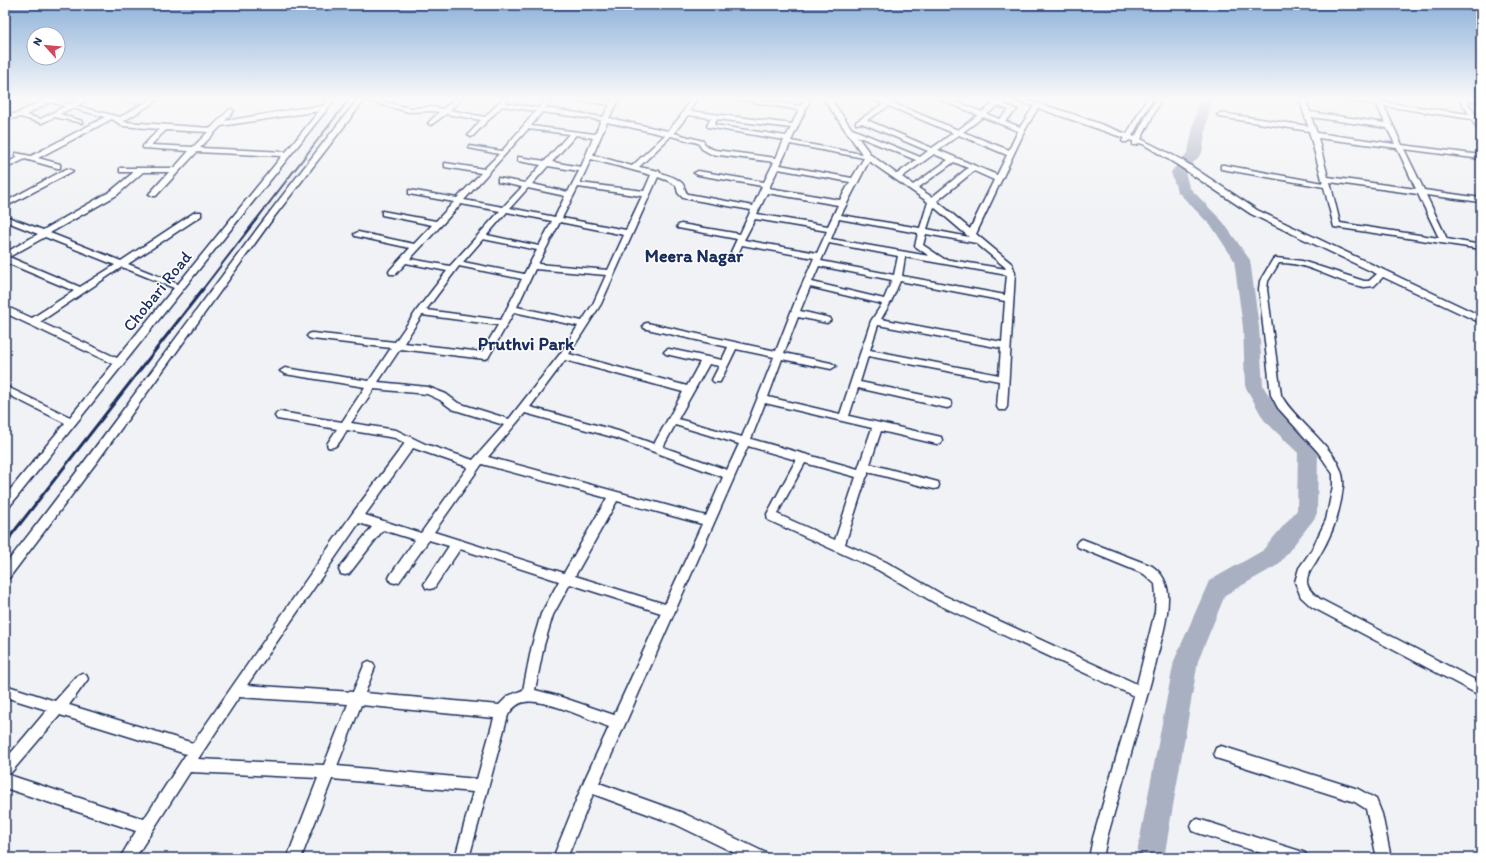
<svg xmlns="http://www.w3.org/2000/svg" width="1486" height="863" font-family="Itim,sans-serif">
<style>
.lines{fill:none;stroke-linecap:round;stroke-linejoin:round}
.river{fill:#a8b0c2;fill-rule:evenodd}
.minor-casing{stroke:#1b2f5e;stroke-width:3}
.minor{fill:#fff;fill-rule:evenodd}
.rail-far2{stroke:#1b2f5e;stroke-width:2}
.rail-far1{stroke:#1b2f5e;stroke-width:3}
.rail{stroke:#1b2f5e;stroke-width:4}
.labels{text-anchor:middle;dominant-baseline:central;stroke-width:3;stroke-linejoin:round;paint-order:stroke}
.street-label{font-size:17px;fill:#1b2f5e;stroke:#fff}
.neighbourhood-label{font-size:18px;font-weight:bold;fill:#1b2f5e;stroke:#fff}
</style>
<rect width="100%" height="100%" fill="#f1f2f5"/>
<filter id="ink" filterUnits="userSpaceOnUse"><feTurbulence type="fractalNoise" baseFrequency=".025" numOctaves="2"/><feDisplacementMap in="SourceGraphic" scale="8" xChannelSelector="R" yChannelSelector="G"/><feConvolveMatrix kernelMatrix="1 2 1 2 8 2 1 2 1" color-interpolation-filters="sRGB"/></filter>
<g filter="url(#ink)">
<g class="lines">
<path class="river" d="M1199 98H1211L1202 153 1185 172 1189 187 1223 222 1250 260 1259 327 1263 386 1278 410 1315 445 1318 450 1317 513 1314 519 1278 565 1225 595 1198 661 1164 858H1136L1174 661 1206 588 1209 581 1262 551 1297 510 1298 453 1264 420 1245 386 1243 327 1234 260 1213 228 1177 191 1171 172 1188 152Z"/>
<defs>
<g id="minor">
<path d="M11 98H20L5 106V101Z"/>
<path d="M39 98H51L70 104 80 98H89L77 106 120 117 153 98H161L124 121 125 122 211 128 229 110 231 109 234 111 225 121 296 109 323 106 329 98H336L9 507 5 508V496L65 423 5 393V386L70 417 113 364 5 313V306L32 318 74 291 5 262V253L38 234 5 221V216L43 230 111 191 134 172H120V168H174L189 151 143 148V146L159 129 123 126 112 119 38 158 60 164V168H57L25 159 5 169V164L18 157 15 155 16 153 31 156 105 117 72 108 60 114 82 121V123L54 117 42 123 20 117 5 120V116L18 113 43 100ZM50 102 65 106 41 119 26 115ZM319 111 286 152 200 148 221 126ZM166 130 208 132 193 147 151 145ZM197 152 282 156 178 284 128 264 201 216V212H195L121 261 50 233 117 195 143 172H169L149 194 153 196H156ZM45 237 115 265 80 287 9 257ZM122 267 174 288 117 358 40 322Z"/>
<path d="M121 98H132L140 102 137 104Z"/>
<path d="M359 98H366L274 217 99 459 9 578 5 579V565C126 412 236 250 359 98Z"/>
<path d="M456 98H463L450 110 485 117 503 98 507 100 505 103 539 108 546 98H553L545 108 603 117 610 105 564 98H589L612 101 614 98H620L609 118 668 131 680 117 691 98H697L690 111 792 124 799 110 730 98H748L801 106 805 98H811L791 141 862 154 823 98H830L852 129 920 157 928 151 862 123 856 124V122L883 104 871 98H881L888 101 892 98H900L893 103 958 130 978 115 937 98H947L982 112 993 104 980 98H990L997 101C1014 89 1105 126 1127 134L1147 98H1153L1132 136 1135 137 1156 98H1162L1141 139 1182 160 1257 210 1481 316V323L1383 277 1374 286 1364 287C1335 282 1309 262 1279 263L1268 281 1267 289 1281 395C1295 423 1347 453 1343 486 1341 511 1331 537 1318 558 1314 566 1306 574 1307 583 1308 590 1315 595 1320 599L1481 683V696L1312 607 1301 597 1295 582 1299 568 1311 551 1326 520 1333 486V474L1318 452 1278 408 1271 395 1259 289 1260 281 1273 259 1276 258 1302 261 1364 281H1369L1377 274 1251 214 1176 164 1143 144 1139 143 1137 145H1133V141L1129 140 1127 142H1123L1122 141 1124 138 1038 108 1025 130 976 234 1012 264 1015 273 1007 407 1005 410H999L997 407 999 381 868 356 860 382 947 400 950 401 952 404 950 407 947 408 858 388 849 416 937 436 941 437 942 440 941 443 937 444 881 431 870 464 934 481 938 482 939 485 938 488 934 489 868 472V475L866 478 845 544 886 562 943 595 1137 684 1155 612 1156 595 1155 584 1144 574 1078 547 1076 544 1078 541 1082 539 1152 566C1162 573 1167 582 1168 594 1169 618 1160 643 1155 666 1140 723 1123 781 1107 838L1103 858H1089L1093 838 1134 696 935 603 878 570 768 520 767 514 796 460 748 446 599 783 683 813 766 853 768 858H745L675 824 593 794 567 858H553L584 781 609 727C591 720 543 698 525 702 517 703 512 709 508 715L469 858H455L473 792 332 779 301 858H287L318 778 190 772 135 858H120L136 831 5 788V760L47 710 5 697V685L55 701 78 675 82 673 86 675 88 679 69 705 193 743 352 514 405 443 395 438 347 430C342 437 338 450 328 447L327 444 337 429 277 419 275 416 277 413 280 412 342 422 365 387 285 374 280 371 285 368 369 381 391 348 312 339 309 338 307 336 309 334 312 333 395 342 417 310 447 271 406 263 396 274H390L389 272 390 270 410 248 355 236 354 234 358 232 414 244 432 225 382 215V211L436 221 454 202 409 194V190L457 198 481 173 445 167V163L484 169 499 154 469 148V146L502 151 536 111 502 106 473 136 471 137 468 135 481 120 446 114 431 125 428 123 439 112 432 111 409 112 368 101 371 99 409 108 432 107 443 109ZM1008 99 1034 106 1020 127 1005 121 1017 110 1002 103ZM889 106 953 133 932 148 867 120ZM998 106 1009 110 999 119 987 114ZM542 112 601 120 595 134 531 126ZM688 115 711 118 707 126 708 127 784 140 776 158 715 150 707 147 703 141 674 133ZM983 117 1018 131 1009 150 963 132ZM717 119 791 128 786 136 714 125ZM607 122 665 135 632 166 593 155ZM528 129 569 134 545 161 518 157V161L541 165 525 183 498 178V182L522 187 503 207 464 200ZM576 135 593 138 581 167 552 162ZM959 135 1007 155 997 175 938 150ZM671 136 698 143 702 149 711 154 774 162 764 182 698 171 694 173 698 175 762 186 753 206 688 194C684 191 685 186 682 183 676 177 667 175 660 173L659 171 639 167ZM857 136 916 160 897 174 871 155ZM790 144 864 158 852 178 780 165ZM934 154 948 160 913 185 902 177ZM591 159 651 175 644 191 580 183ZM869 161 928 202 920 228 841 215ZM954 162 968 168 932 197 918 188ZM548 166 579 171 568 192 532 184ZM778 169 850 182 840 200 769 188ZM974 171 994 180 970 229 937 201ZM658 177 666 180 676 185 678 193 683 198 751 210 740 234 681 224 677 226 678 228 737 239 731 252 735 255 738 254 742 245 814 258 798 294 776 351 647 323 644 324 643 326 644 328 647 329 728 347 722 360 669 349 666 350 664 352 666 354 700 362 687 386 569 354 601 304ZM578 187 642 196 626 230 562 218ZM528 188 565 196 555 217 510 208ZM767 193 838 205 828 226 757 214ZM461 204 500 211 450 266 410 259ZM934 207 969 237 927 229ZM507 212 552 221 539 246 487 235ZM755 219 827 231 817 253 744 240ZM839 219 918 233 915 246 929 256 831 239ZM560 222 624 235 608 270 538 264ZM926 234 976 243 1005 267 1006 269 944 259 923 245ZM483 239 537 250 524 274 463 262ZM829 243 898 256 894 275 821 261ZM905 257 1007 275 1005 295 902 276ZM459 266 522 279 501 320 426 310ZM819 266 892 280 884 299 812 282ZM535 269 606 275 593 304 582 321 517 307ZM900 281 1005 301 1002 342 881 319 891 302ZM810 287 882 304 871 321 840 414 768 397 782 359 831 369 836 366 831 363 784 353 798 317 827 323 831 320 830 318 800 311ZM514 312 578 326 560 354 509 419 458 403 446 394 428 387 378 382 400 349 485 359 488 358ZM422 315 498 325 482 352 404 343ZM878 325 1001 348 999 375 870 350ZM736 349 774 357 742 437 678 419 709 364 719 366 712 380 714 382H720ZM565 360 683 392 654 444 618 431 530 407ZM374 389 427 394 440 400 452 409 504 425 473 460 425 444 396 430 351 423ZM765 403 872 428 858 469 751 439ZM525 413 616 438 723 477 706 516 488 457ZM675 425 739 444 727 470 663 447ZM413 448 468 467 421 533 365 515ZM805 463 856 477 835 540 777 514ZM482 464 607 498 564 573 434 532ZM617 501 702 524 665 604 575 576ZM359 523 372 527 341 566 339 570 341 574 345 575 349 574 383 530 415 540 391 574 389 578 391 582 395 583 399 582 429 540 449 546 424 584 426 588 430 589 434 588 460 549 559 581 541 614 532 645 523 690 508 696 499 705 365 693 375 667 373 663 369 661 365 663 353 692 247 685ZM570 584 661 613 614 715 558 696 535 690 544 645 553 615ZM239 697 348 704 324 765 198 759ZM361 705 494 718 477 779 337 766ZM60 715 186 754 144 819 9 775Z"/>
<path d="M1299 98H1305L1310 112 1385 123 1377 105 1336 98H1356L1375 101 1374 98H1380L1382 102 1469 114 1459 98H1481V102L1466 100 1476 115 1481 116V120H1479L1481 123V131L1479 130 1471 119 1384 106 1402 145 1481 155V159L1404 149 1424 190 1481 198V202L1426 195 1447 239 1481 245V249L1334 227 1324 187 1221 169V165H1224L1323 183 1309 131 1220 117 1217 115 1220 113 1308 126ZM1311 117 1387 128 1395 144 1317 133ZM1318 138 1397 148 1416 189 1328 177ZM1330 182 1418 194 1439 238 1340 223Z"/>
<path d="M66 169H69L73 171 5 207V202Z"/>
<path d="M1221 746 1358 789 1376 799 1382 814 1391 858H1377L1366 809 1355 802 1216 758 1214 753 1216 748Z"/>
<path d="M1198 819 1300 851 1305 853 1307 858H1277L1198 833 1193 831 1191 826 1193 821Z"/>
</g>
</defs>
<use href="#minor" class="minor-casing"/>
<use href="#minor" class="minor"/>
<path class="rail-far2" d="M202 290 350 98"/>
<path class="rail-far1" d="M9 538 203 289"/>
<path class="rail" d="M5 544 10 537"/>
</g>
</g>
<linearGradient id="sky" x2="0" y2="1"><stop stop-color="#8eb2d9"/><stop offset="0.45" stop-color="#f9f9fa"/><stop offset="1" stop-color="#f9f9fa" stop-opacity="0"/></linearGradient>
<rect width="1486" height="219" fill="url(#sky)"/>
<g class="labels">
<g class="street-label">
<text transform="translate(157 291) rotate(-51)">Chobari Road</text>
</g>
<g class="neighbourhood-label">
<text x="694" y="256">Meera Nagar</text>
<text x="526" y="344">Pruthvi Park</text>
</g>
</g>
<rect width="1486" height="863" fill="none" stroke="#fff" stroke-width="20"/>
<rect x="10" y="10" width="1466" height="843" fill="none" stroke="#1b2f5e" stroke-width="1.5" filter="url(#ink)"/>
<g transform="translate(46 46) rotate(297)"><circle r="19" fill="#ffffff" stroke="#a4acbf"/>
<path d="M0-3L7 15L0 10L-7 15Z" fill="#d1495b"/>
<text y="-6" font-size="11" font-weight="bold" text-anchor="middle" fill="#1b2f5e">N</text>
</g>
</svg>
